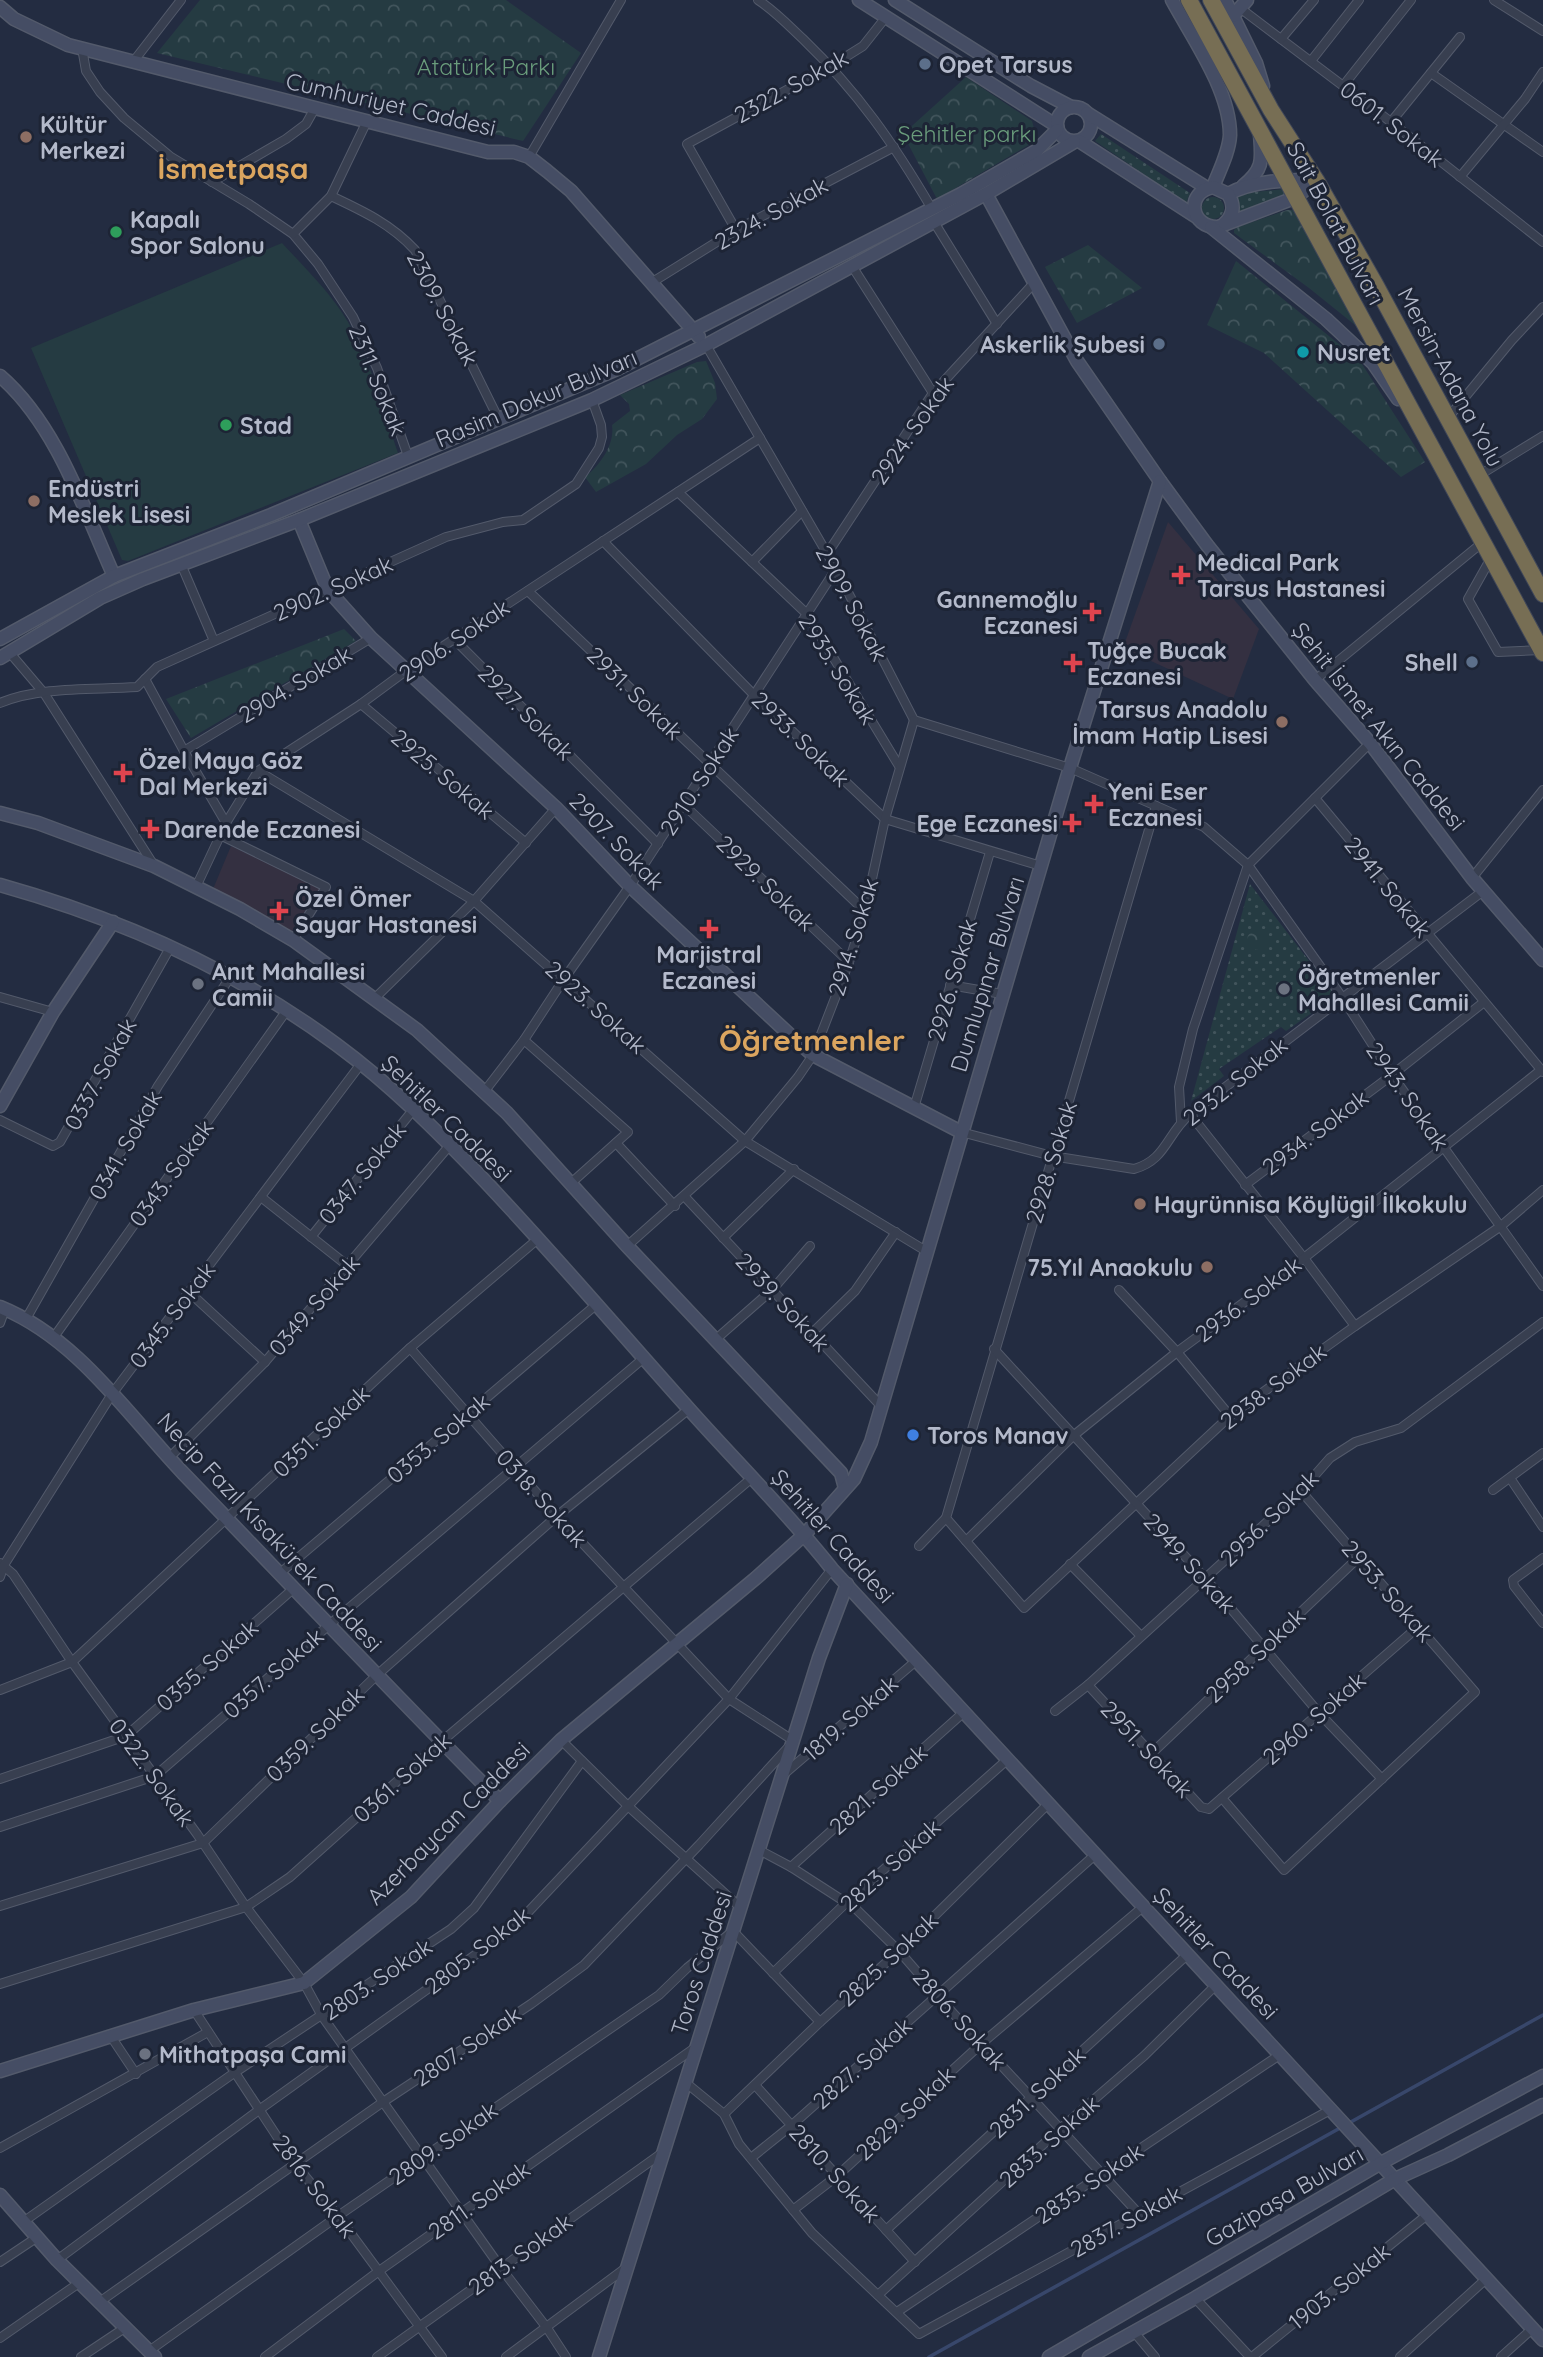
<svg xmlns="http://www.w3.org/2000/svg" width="1543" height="2357" font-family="Quicksand,sans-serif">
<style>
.medical{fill:#343041}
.grass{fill:url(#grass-dots)}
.park{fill:url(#park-crowns)}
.garden{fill:#253b42}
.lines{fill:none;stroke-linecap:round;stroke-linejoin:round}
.stream{stroke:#38476b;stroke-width:3.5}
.street-casing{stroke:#535a6b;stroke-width:10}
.secondary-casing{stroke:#535a6b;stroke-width:15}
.highway-casing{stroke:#404758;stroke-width:18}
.street{stroke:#383f50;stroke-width:8}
.secondary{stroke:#454d64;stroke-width:12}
.highway{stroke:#776e54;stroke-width:16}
.service-dot{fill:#5c6f8a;stroke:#1d2435;stroke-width:2.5}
.education-dot{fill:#8d6e63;stroke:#1d2435;stroke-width:2.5}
.leisure-dot{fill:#2e9e5b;stroke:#1d2435;stroke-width:2.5}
.culture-dot{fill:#0f9aa8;stroke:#1d2435;stroke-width:2.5}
.health-dot{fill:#e0444e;stroke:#1d2435;stroke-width:2.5}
.worship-dot{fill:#6b7280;stroke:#1d2435;stroke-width:2.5}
.shop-dot{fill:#3f7fe0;stroke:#1d2435;stroke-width:2.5}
.labels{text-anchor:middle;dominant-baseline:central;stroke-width:6;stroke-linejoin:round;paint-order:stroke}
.poi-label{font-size:23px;font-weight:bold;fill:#b4bacb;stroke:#1d2435;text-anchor:start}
.park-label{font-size:23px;fill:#6a9d7c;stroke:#1d2435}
.street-label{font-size:23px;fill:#b4bacb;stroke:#1d2435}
.district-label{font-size:30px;font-weight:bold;fill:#dba55f;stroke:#1d2435}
</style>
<defs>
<pattern id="grass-dots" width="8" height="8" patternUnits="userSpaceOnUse" patternTransform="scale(1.75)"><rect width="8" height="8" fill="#253b42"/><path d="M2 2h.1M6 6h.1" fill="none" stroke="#42555c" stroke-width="1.8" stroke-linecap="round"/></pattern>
<pattern id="park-crowns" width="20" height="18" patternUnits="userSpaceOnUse" patternTransform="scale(1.75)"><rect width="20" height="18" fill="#253b42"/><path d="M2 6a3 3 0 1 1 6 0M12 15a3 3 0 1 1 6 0" fill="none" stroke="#42555c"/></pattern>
</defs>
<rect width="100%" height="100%" fill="#232c41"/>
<g class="medical">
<path d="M1168 522 1259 629 1233 699 1123 648Z"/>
<path d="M231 846 320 888 291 933 213 889Z"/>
</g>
<g class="grass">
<path d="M1101 134 1190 193 1186 203 1095 141Z"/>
<path d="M1284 189 1287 193 1284 198 1239 212 1235 194Z"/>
<circle cx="1213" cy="208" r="11"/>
<path d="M1250 884 1336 996 1286 1031 1281 1027 1275 1031 1219 1069 1224 1076 1191 1101Z"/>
</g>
<g class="park">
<path d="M200 0H506L581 53 523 141 157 53Z"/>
<path d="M966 77 1032 121 1037 140 937 199 903 134Z"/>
<path d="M1287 210H1293L1360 329 1309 288 1234 233V230L1238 227Z"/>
<path d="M1088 245 1142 288 1077 323 1045 267Z"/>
<path d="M1236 261 1360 361 1425 462 1401 477 1264 353 1207 325Z"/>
<path d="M706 361 715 383 717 399 702 419 677 435 646 464 596 492 585 477C600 465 615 445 612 425L630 411 629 404 620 395 697 362Z"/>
<path d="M344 629 356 641 191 738 166 699Z"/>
<circle cx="1257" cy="940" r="10"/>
</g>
<path class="garden" d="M282 243C305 268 331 293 348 322 371 362 384 410 398 453L128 561 122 560 31 348Z"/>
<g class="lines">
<path class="stream" d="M929 2357 1543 2015"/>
<defs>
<g id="street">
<path d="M758 0C775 11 788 25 803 39 858 92 894 144 932 209"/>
<path d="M1494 0 1543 31"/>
<path d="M1240 8 1387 119 1543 242"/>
<path d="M1281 39 1314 0"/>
<path d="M82 48 86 71 100 92 124 118 171 157 249 204 293 234 318 264 353 317 377 368 408 456"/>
<path d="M1311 61 1359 0"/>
<path d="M133 62 181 0"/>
<path d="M1431 73 1543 152"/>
<path d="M1343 86 1411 0"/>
<path d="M1391 122 1460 37"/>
<path d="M529 157 621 0"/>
<path d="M1460 177 1525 99 1543 72"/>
<path d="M212 182 286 139 306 124 315 108"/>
<path d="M331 196C363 211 391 224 415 250L498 418"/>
<path d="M934 222 997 324"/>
<path d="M736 230 687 144 831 66 863 46 886 17"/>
<path d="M293 234 331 196 367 121"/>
<path d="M852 266 933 393"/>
<path d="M651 283 736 230 894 147"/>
<path d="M706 345 836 569 914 720 1070 768 1204 827 1248 865 1342 997 1392 1075 1543 1286"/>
<path d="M1447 419 1512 340 1543 307"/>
<path d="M1478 476 1543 436"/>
<path d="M678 492 807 614 899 766"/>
<path d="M603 541 754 695 885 819 1041 866"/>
<path d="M827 554 933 393 1034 283"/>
<path d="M1491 558 1468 599 1498 652 1541 650"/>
<path d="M752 562 802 511"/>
<path d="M181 564 214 641"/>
<path d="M528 591 865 911"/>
<path d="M454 639 658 844"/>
<path d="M10 653 44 693 153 864"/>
<path d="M145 679 184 751 226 823"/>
<path d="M1315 680 1483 542"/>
<path d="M0 703C41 686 93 690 137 687L157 667 446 537 503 522 523 520 576 484 599 448 602 437 601 425 592 400"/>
<path d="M361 704 526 843"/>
<path d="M184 751 371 638"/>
<path d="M258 771 474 901 745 1141 926 1251"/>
<path d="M1315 798 1543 1072"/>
<path d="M683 804 849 962"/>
<path d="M1156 806 946 1518 1024 1608 1230 1416 1355 1326 1501 1226 1543 1190"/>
<path d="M220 835 326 887 293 940"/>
<path d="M1472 878 1543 790"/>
<path d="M196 887 226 823 258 771 361 704 407 670 760 438"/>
<path d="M950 985 1002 994"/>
<path d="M0 997 53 1012"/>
<path d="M374 999 474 901 556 808"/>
<path d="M524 1040 628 1132 570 1184"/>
<path d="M484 1092 524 1040 564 979 630 886 836 569"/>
<path d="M914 1108 990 852"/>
<path d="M1190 1114 1304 1258 1355 1326"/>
<path d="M0 1120 53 1146 60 1142 171 946"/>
<path d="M1181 1122 1179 1087 1193 1029 1248 865 1370 743"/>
<path d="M961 1132 1052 1156 1134 1169C1166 1160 1166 1135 1190 1114L1483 891"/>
<path d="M616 1143 675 1206"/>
<path d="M1245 1185 1392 1075 1484 1002"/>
<path d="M261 1197 348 1266"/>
<path d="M685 1197 881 1406"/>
<path d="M311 1237 413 1110"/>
<path d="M723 1238 794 1169"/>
<path d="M627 1246 745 1141 798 1077 813 1055 849 962 865 911 885 819 914 720"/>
<path d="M1119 1290 1177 1352 1230 1416"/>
<path d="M189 1292 265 1362"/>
<path d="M26 1319 158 1086 231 976"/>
<path d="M0 1323 5 1309"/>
<path d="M812 1333 855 1291 896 1232"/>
<path d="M54 1337 287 1010"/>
<path d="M715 1340 772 1290 810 1246"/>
<path d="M994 1349 1205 1578 1319 1713 1382 1779"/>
<path d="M169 1458 265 1362 450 1145"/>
<path d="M1510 1478 1543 1527"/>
<path d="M1493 1490 1543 1453"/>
<path d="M966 1541 1073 1436 1177 1352 1304 1258 1541 1070"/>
<path d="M919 1546 946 1518"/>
<path d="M1543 1558 1513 1580 1514 1586 1543 1623"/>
<path d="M0 1563 13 1574 72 1662 197 1834 246 1907 304 1983 322 2016 501 2268 547 2328 566 2357"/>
<path d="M1070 1564 1141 1636"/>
<path d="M279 1574 597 1304"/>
<path d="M0 1577 4 1565 112 1394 360 1065"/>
<path d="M1088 1685 1201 1807 1209 1809 1419 1626"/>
<path d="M0 1690 72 1662 410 1348 539 1238"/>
<path d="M1055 1711 1088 1685 1301 1491 1330 1458 1355 1442 1401 1428 1543 1322"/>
<path d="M561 1740 629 1807 741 1908"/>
<path d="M1152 1753 1359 1557"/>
<path d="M783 1775 917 1660"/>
<path d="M0 1779 126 1736 293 1589"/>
<path d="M1222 1798 1284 1870 1475 1692 1301 1491"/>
<path d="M0 1827 155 1776 329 1625 645 1357"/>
<path d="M759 1850 791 1867 856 1909 899 1951 951 2011 1139 2214"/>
<path d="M791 1867 964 1712"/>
<path d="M0 1906 203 1843 377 1675 557 1516 689 1409"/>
<path d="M773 1973 847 1902 1008 1759"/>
<path d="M0 1984 246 1907 290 1877 441 1742 753 1477"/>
<path d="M194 2010 295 2164 338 2216 442 2357"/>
<path d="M110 2035 136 2074"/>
<path d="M685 2082 724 2114 739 2144 812 2233 919 2334 1332 2109"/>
<path d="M755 2085 915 2262"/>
<path d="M724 2114 820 2022 899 1951 1049 1803"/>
<path d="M0 2148 208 2032"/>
<path d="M751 2158 792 2125 1096 1854"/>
<path d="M793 2210 837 2176 981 2044 1144 1906"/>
<path d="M23 2222 234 2073 451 1929 474 1908 582 1761"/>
<path d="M886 2230 1188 1954"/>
<path d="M57 2260 259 2110 514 1927 729 1699 832 1569"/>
<path d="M0 2262 36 2238"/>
<path d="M878 2295 1060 2129 1144 2056 1217 1984"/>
<path d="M1195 2298 1250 2357"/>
<path d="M98 2303 383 2102 531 2004 584 1965 699 1845 794 1741 729 1699 557 1516 410 1348"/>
<path d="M897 2312 1281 2054"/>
<path d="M1134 2332 1155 2357"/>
<path d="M0 2338 79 2283"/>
<path d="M149 2351 338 2216 659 1995 687 1968 733 1931 820 2022"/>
<path d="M81 2357 126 2327"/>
<path d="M265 2357 379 2271 696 2047"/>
<path d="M377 2357 662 2153"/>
<path d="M506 2357 627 2267"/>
<path d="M1252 2357 1427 2215"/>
<path d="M1400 2357 1486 2279"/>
<path d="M1501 2357 1532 2329"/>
</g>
<g id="secondary">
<path d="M859 0 1057 126"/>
<path d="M895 0 1031 86 1071 107"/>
<path d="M1172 0C1193 39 1230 90 1230 135 1229 153 1219 171 1213 187"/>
<path d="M1225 0 1256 63 1263 86"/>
<path d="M0 7 14 19 68 45 472 148 488 152H514L529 157 547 171 571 191 699 337"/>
<path d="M1233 16 1247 0"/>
<circle cx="1074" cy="124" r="17"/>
<path d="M1087 113 1207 188"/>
<path d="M1079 141 1195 216"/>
<path d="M1243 186C1264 169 1262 160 1260 134"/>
<path d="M986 194 1077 361 1160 481 1207 545 1315 680 1370 743 1472 878 1543 960"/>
<path d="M1228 194C1254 180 1287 180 1316 180"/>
<path d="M1224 224C1234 215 1235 205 1228 194L1213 187C1185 192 1190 228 1218 227L1297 197 1316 180"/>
<path d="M1211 227 1326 319 1373 363 1398 399"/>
<path d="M0 376C56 424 84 509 114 576"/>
<path d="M299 520 328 590 371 638 556 808 630 886 790 1035 813 1055 961 1132"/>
<path d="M0 639 114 576 271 515 617 369 961 194 1036 151 1057 130"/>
<path d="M0 658 100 598 143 579 299 520 592 400 706 345 991 191 1074 142"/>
<path d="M0 813 38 823 154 866 240 909 293 940 417 1030 507 1113 627 1246 841 1473 845 1488"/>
<path d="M0 885C121 919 236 970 337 1045 390 1084 437 1131 483 1179 554 1254 620 1332 689 1409 737 1463 788 1513 832 1569L1543 2340"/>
<path d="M0 1106 53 1012 113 922"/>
<path d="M0 1307C77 1338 127 1414 183 1473 288 1582 393 1693 500 1801"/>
<path d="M0 2071 194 2010 304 1983 411 1897 500 1801 561 1740 756 1578 805 1534 854 1479 871 1442 1068 774 1160 481"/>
<path d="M0 2195 57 2260 155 2357"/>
<path d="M599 2357 819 1658 847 1584"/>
<path d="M1049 2357 1381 2163 1543 2076"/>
<path d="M1089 2357 1195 2298 1395 2179 1448 2155 1543 2105"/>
</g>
<g id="highway">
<path d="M1189 0 1543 653"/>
<path d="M1211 0 1271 110 1316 180 1375 284 1543 594"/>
</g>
</defs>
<use href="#street" class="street-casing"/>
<use href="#secondary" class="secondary-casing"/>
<use href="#highway" class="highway-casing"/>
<use href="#street" class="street"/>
<use href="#secondary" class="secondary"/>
<use href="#highway" class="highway"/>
</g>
<g class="service-dot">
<circle cx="925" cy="64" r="7"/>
<circle cx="1159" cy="344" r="7"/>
<circle cx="1472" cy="662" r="7"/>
</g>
<g class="education-dot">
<circle cx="26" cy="137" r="7"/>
<circle cx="34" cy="501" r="7"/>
<circle cx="1282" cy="722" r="7"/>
<circle cx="1140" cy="1204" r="7"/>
<circle cx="1207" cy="1267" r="7"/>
</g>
<g class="leisure-dot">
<circle cx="116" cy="232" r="7"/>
<circle cx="226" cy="425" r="7"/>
</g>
<circle class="culture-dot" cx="1303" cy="352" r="7"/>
<g class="health-dot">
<path d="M1177.5 564.5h7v7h7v7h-7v7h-7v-7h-7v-7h7z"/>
<path d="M1088.5 601.5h7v7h7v7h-7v7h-7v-7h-7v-7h7z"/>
<path d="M1069.5 652.5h7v7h7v7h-7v7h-7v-7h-7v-7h7z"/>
<path d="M119.5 762.5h7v7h7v7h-7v7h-7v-7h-7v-7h7z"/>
<path d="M1090.5 793.5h7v7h7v7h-7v7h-7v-7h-7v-7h7z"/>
<path d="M1068.5 812.5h7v7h7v7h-7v7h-7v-7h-7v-7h7z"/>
<path d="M146.5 818.5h7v7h7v7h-7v7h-7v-7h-7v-7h7z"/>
<path d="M275.5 900.5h7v7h7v7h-7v7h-7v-7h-7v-7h7z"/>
<path d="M705.5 918.5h7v7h7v7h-7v7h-7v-7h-7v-7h7z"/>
</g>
<g class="worship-dot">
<circle cx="198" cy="984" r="7"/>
<circle cx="1284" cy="989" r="7"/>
<circle cx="145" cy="2054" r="7"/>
</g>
<circle class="shop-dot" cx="913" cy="1435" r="7"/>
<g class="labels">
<g class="poi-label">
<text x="939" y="64">Opet Tarsus</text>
<text x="40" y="124">Kültür<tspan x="40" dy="26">Merkezi</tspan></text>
<text x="130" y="219">Kapalı<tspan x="130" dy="26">Spor Salonu</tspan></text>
<text x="1145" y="344" text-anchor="end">Askerlik Şubesi</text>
<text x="1317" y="352">Nusret</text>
<text x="240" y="425">Stad</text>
<text x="48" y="488">Endüstri<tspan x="48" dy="26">Meslek Lisesi</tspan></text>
<text x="1197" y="562">Medical Park<tspan x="1197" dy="26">Tarsus Hastanesi</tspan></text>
<text x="1078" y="599" text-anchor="end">Gannemoğlu<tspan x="1078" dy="26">Eczanesi</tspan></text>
<text x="1087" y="650">Tuğçe Bucak<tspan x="1087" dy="26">Eczanesi</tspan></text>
<text x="1458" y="662" text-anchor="end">Shell</text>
<text x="1268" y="709" text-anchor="end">Tarsus Anadolu<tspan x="1268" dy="26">İmam Hatip Lisesi</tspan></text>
<text x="139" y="760">Özel Maya Göz<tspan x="139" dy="26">Dal Merkezi</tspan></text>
<text x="1108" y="791">Yeni Eser<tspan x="1108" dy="26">Eczanesi</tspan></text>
<text x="1058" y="823" text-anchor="end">Ege Eczanesi</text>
<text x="164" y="829">Darende Eczanesi</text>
<text x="295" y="898">Özel Ömer<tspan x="295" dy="26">Sayar Hastanesi</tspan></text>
<text x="709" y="954" text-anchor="middle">Marjistral<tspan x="709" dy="26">Eczanesi</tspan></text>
<text x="212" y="971">Anıt Mahallesi<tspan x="212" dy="26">Camii</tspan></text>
<text x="1298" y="976">Öğretmenler<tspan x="1298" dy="26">Mahallesi Camii</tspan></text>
<text x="1154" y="1204">Hayrünnisa Köylügil İlkokulu</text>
<text x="1193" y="1267" text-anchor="end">75.Yıl Anaokulu</text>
<text x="927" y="1435">Toros Manav</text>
<text x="159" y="2054">Mithatpaşa Cami</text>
</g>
<g class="park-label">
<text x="486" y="66">Atatürk Parkı</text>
<text x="967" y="133">Şehitler parkı</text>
</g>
<g class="street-label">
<text transform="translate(791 86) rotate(-29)">2322. Sokak</text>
<text transform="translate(391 104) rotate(13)">Cumhuriyet Caddesi</text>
<text transform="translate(1392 124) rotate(38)">0601. Sokak</text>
<text transform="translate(771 213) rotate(-29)">2324. Sokak</text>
<text transform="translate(1336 223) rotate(62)">Sait Bolat Bulvarı</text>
<text transform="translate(443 308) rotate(62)">2309. Sokak</text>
<text transform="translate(1451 377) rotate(62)">Mersin-Adana Yolu</text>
<text transform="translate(378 380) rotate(68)">2311. Sokak</text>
<text transform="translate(536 398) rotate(-23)">Rasim Dokur Bulvarı</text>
<text transform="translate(912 430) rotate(-55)">2924. Sokak</text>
<text transform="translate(333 588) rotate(-24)">2902. Sokak</text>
<text transform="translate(852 603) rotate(62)">2909. Sokak</text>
<text transform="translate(454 640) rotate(-34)">2906. Sokak</text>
<text transform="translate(838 669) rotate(58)">2935. Sokak</text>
<text transform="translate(295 684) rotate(-31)">2904. Sokak</text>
<text transform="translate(635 693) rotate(44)">2931. Sokak</text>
<text transform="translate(526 712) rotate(45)">2927. Sokak</text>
<text transform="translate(1379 726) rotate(51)">Şehit İsmet Akın Caddesi</text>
<text transform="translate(801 739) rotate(44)">2933. Sokak</text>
<text transform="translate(443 774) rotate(40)">2925. Sokak</text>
<text transform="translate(699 781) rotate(-57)">2910. Sokak</text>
<text transform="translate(617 841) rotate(46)">2907. Sokak</text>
<text transform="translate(766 883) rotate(44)">2929. Sokak</text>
<text transform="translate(1388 887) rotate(51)">2941. Sokak</text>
<text transform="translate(853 937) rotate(-73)">2914. Sokak</text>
<text transform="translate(987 974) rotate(-73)">Dumlupınar Bulvarı</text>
<text transform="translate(952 980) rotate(-74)">2926. Sokak</text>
<text transform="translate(596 1007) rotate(42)">2923. Sokak</text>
<text transform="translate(100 1074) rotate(-61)">0337. Sokak</text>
<text transform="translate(1235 1081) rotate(-39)">2932. Sokak</text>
<text transform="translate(1408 1096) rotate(55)">2943. Sokak</text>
<text transform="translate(447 1118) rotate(44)">Şehitler Caddesi</text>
<text transform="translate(1315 1132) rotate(-37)">2934. Sokak</text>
<text transform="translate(125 1145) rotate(-60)">0341. Sokak</text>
<text transform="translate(1051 1162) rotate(-73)">2928. Sokak</text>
<text transform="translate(171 1173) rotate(-54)">0343. Sokak</text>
<text transform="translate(362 1173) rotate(-51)">0347. Sokak</text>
<text transform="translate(1248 1299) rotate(-37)">2936. Sokak</text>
<text transform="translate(783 1302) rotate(47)">2939. Sokak</text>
<text transform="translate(314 1305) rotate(-49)">0349. Sokak</text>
<text transform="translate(172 1315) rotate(-53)">0345. Sokak</text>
<text transform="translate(1273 1386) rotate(-37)">2938. Sokak</text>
<text transform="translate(321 1431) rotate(-43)">0351. Sokak</text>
<text transform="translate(438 1438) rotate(-40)">0353. Sokak</text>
<text transform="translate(542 1498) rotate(48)">0318. Sokak</text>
<text transform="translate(1269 1518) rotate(-44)">2956. Sokak</text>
<text transform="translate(270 1532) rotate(47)">Necip Fazıl Kısakürek Caddesi</text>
<text transform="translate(833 1536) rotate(48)">Şehitler Caddesi</text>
<text transform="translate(1190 1563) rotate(48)">2949. Sokak</text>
<text transform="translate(1388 1591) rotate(49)">2953. Sokak</text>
<text transform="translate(1255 1655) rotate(-43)">2958. Sokak</text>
<text transform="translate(207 1665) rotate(-41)">0355. Sokak</text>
<text transform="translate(273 1673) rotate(-41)">0357. Sokak</text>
<text transform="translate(850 1718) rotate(-41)">1819. Sokak</text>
<text transform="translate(1314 1718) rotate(-41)">2960. Sokak</text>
<text transform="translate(315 1734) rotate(-44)">0359. Sokak</text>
<text transform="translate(1147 1749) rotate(47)">2951. Sokak</text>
<text transform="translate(152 1772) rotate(54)">0322. Sokak</text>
<text transform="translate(402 1777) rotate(-42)">0361. Sokak</text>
<text transform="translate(878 1789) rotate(-42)">2821. Sokak</text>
<text transform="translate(448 1823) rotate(-45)">Azerbaycan Caddesi</text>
<text transform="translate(890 1865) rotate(-42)">2823. Sokak</text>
<text transform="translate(477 1950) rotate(-38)">2805. Sokak</text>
<text transform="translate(1216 1953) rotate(47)">Şehitler Caddesi</text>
<text transform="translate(888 1959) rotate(-43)">2825. Sokak</text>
<text transform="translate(701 1963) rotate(-72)">Toros Caddesi</text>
<text transform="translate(377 1979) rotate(-34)">2803. Sokak</text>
<text transform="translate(960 2019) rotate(48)">2806. Sokak</text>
<text transform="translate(467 2046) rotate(-34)">2807. Sokak</text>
<text transform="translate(862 2063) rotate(-42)">2827. Sokak</text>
<text transform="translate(1037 2092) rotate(-43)">2831. Sokak</text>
<text transform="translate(905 2113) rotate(-43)">2829. Sokak</text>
<text transform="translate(1049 2141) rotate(-42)">2833. Sokak</text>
<text transform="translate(443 2143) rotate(-35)">2809. Sokak</text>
<text transform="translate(835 2173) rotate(48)">2810. Sokak</text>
<text transform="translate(1089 2183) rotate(-34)">2835. Sokak</text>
<text transform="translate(315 2186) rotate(53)">2816. Sokak</text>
<text transform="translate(1284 2196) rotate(-30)">Gazipaşa Bulvarı</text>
<text transform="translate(479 2200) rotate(-35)">2811. Sokak</text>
<text transform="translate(1126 2221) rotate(-29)">2837. Sokak</text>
<text transform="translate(520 2254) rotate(-36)">2813. Sokak</text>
<text transform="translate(1339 2286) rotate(-39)">1903. Sokak</text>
</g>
<g class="district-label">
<text x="233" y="168">İsmetpaşa</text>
<text x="812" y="1040">Öğretmenler</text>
</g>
</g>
</svg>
